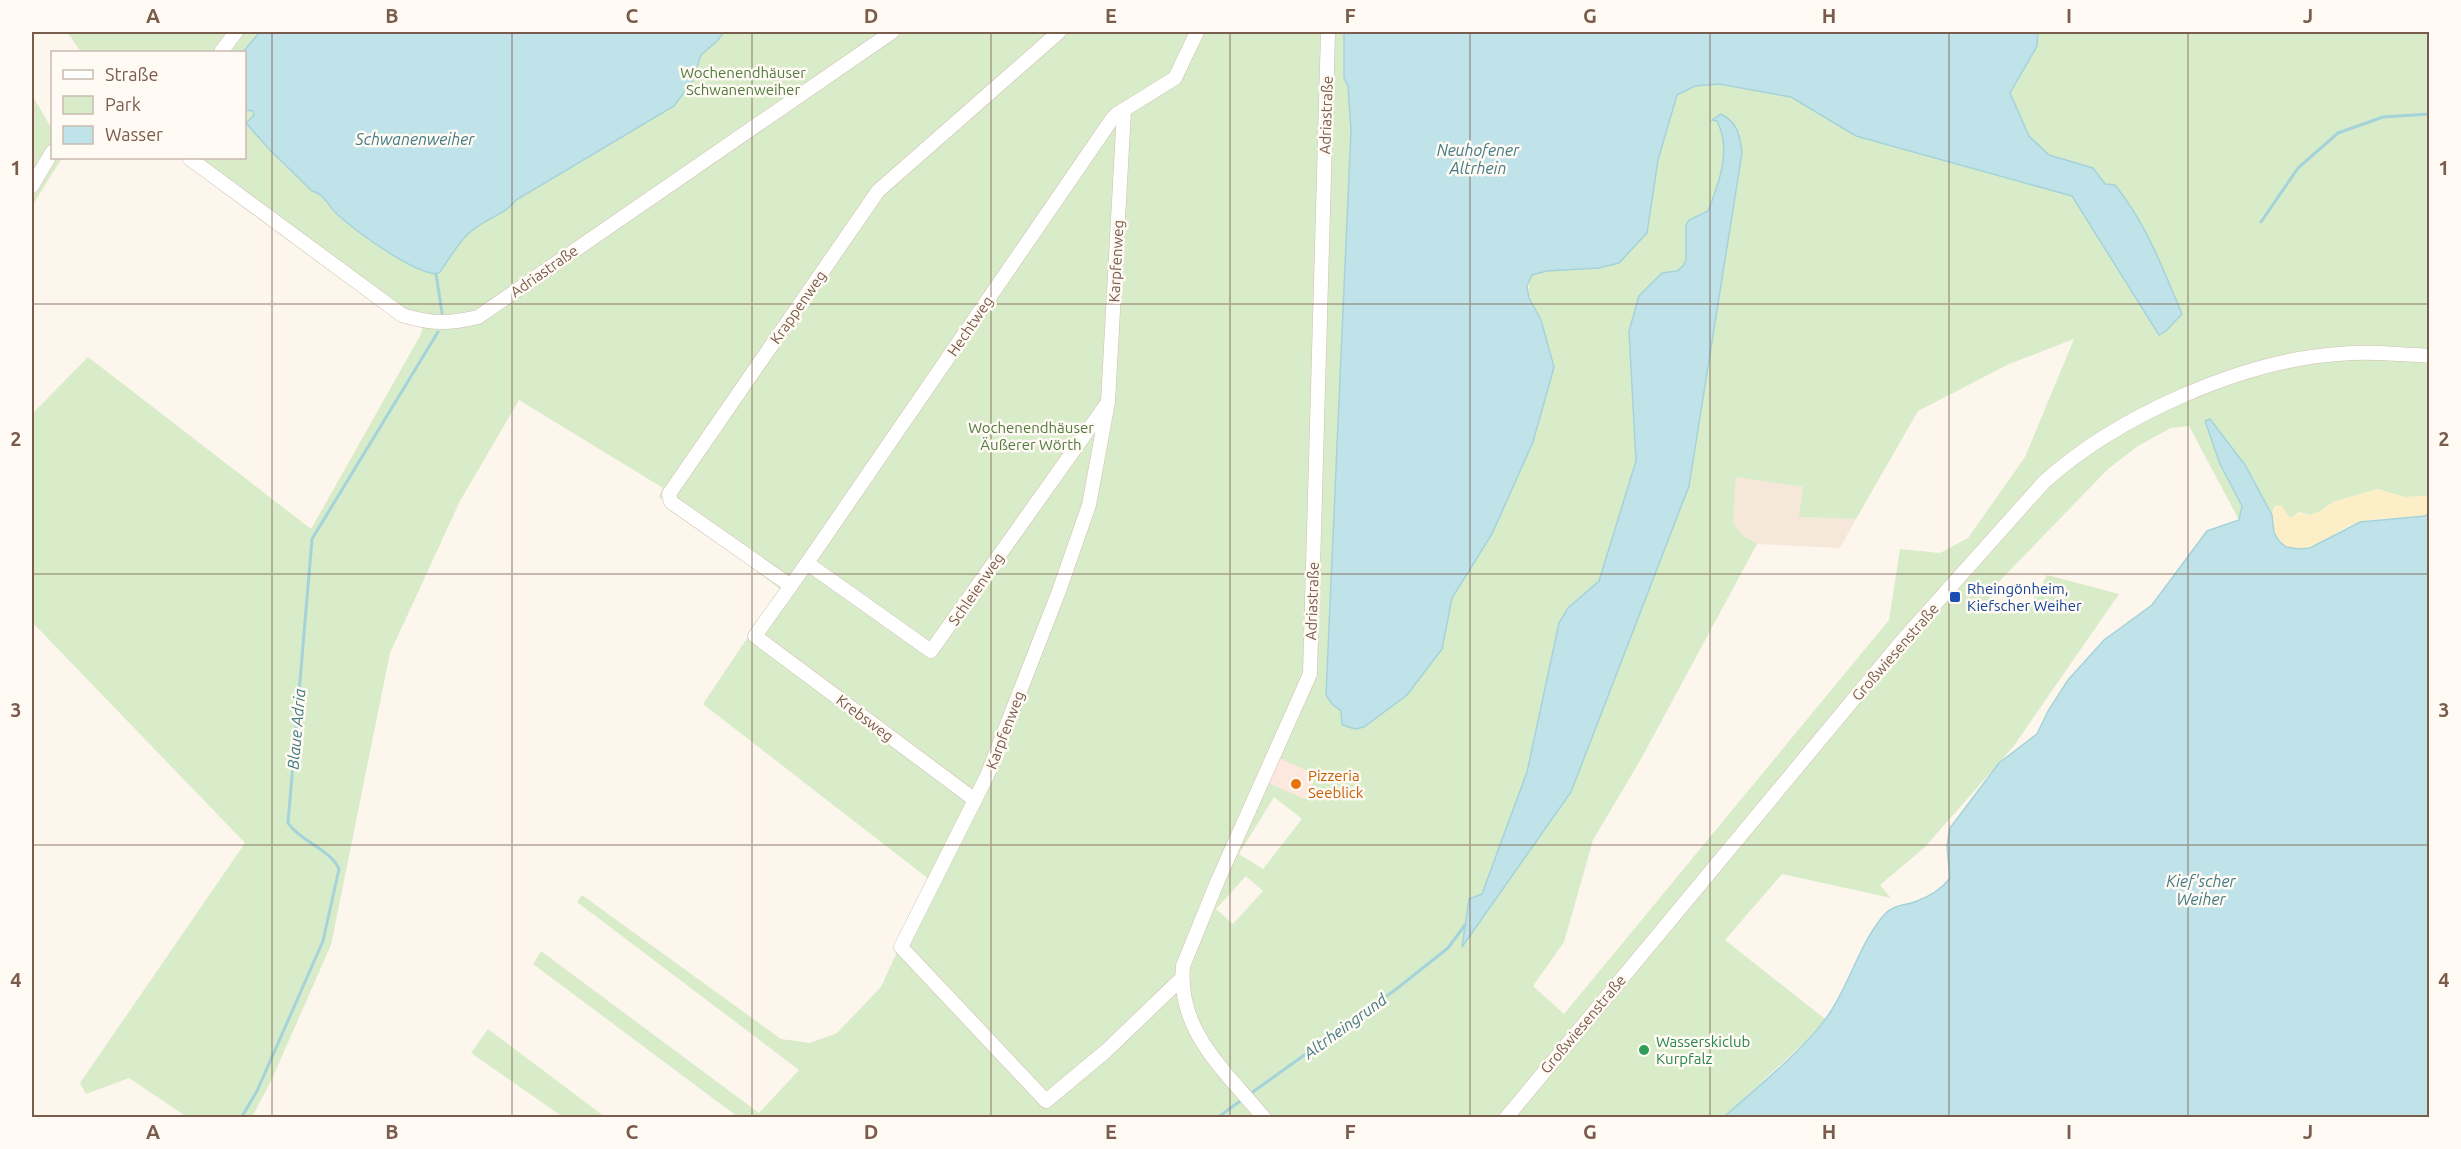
<svg xmlns="http://www.w3.org/2000/svg" width="2461" height="1149" font-family="Ubuntu,sans-serif">
<style>
.residential{fill:#f5e8da}
.commercial{fill:#fde8e0}
.green{fill:#d8ecc9;fill-rule:evenodd}
.sand{fill:#fcefc7}
.water{fill:#bfe3e8;stroke:#a5d3da;stroke-width:1.5}
.lines{fill:none;stroke-linecap:round;stroke-linejoin:round}
.stream{stroke:#a5d3da;stroke-width:3}
.minor-casing{stroke:#d1beb0;stroke-width:15}
.minor{stroke:#fff;stroke-width:14}
.grid{fill:none;stroke:#7a5c4d;stroke-width:1.5;stroke-opacity:0.55}
.transit-dot{fill:#1a4fb4;stroke:#fffaf3;stroke-width:2}
.food-dot{fill:#e8710a;stroke:#fffaf3;stroke-width:2}
.leisure-dot{fill:#2e9e5b;stroke:#fffaf3;stroke-width:2}
.labels{text-anchor:middle;dominant-baseline:central;stroke-width:5;stroke-linejoin:round;paint-order:stroke}
.park-label{font-size:15px;fill:#537a41;stroke:#fffaf3}
.street-label{font-size:15px;fill:#7a5c4d;stroke:#fffaf3}
.transit-label{font-size:15px;fill:#164399;stroke:#fffaf3;text-anchor:start}
.food-label{font-size:15px;fill:#c56008;stroke:#fffaf3;text-anchor:start}
.leisure-label{font-size:15px;fill:#27864d;stroke:#fffaf3;text-anchor:start}
.water-label{font-size:16px;font-style:italic;fill:#437c86;stroke:#fffaf3}
.neatline{fill:none;stroke:#7a5c4d;stroke-width:2}
.grid-label{font-size:20px;text-anchor:middle;font-weight:bold;fill:#7a5c4d}
</style>
<rect width="100%" height="100%" fill="#fdf6ec"/>
<path class="residential" d="M1736 476 1803 487 1800 517 1856 519 1840 548 1757 544 1742 535 1733 523Z"/>
<path class="commercial" d="M1277 756 1316 775 1305 799 1265 782Z"/>
<g class="green">
<path d="M67 32H260L243 52H81Z"/>
<path d="M724 32H1344V78L1348 86 1351 130 1326 695 1442 649 1452 598 1492 534 1541 320C1532 304 1524 293 1532 275L1547 271 1658 160 1677 95 1695 86 1719 84 1783 95 1746 32H1743H1820L1856 136 2072 196 2159 335 2105 184 2093 168 2049 155 2029 136 2010 93 2037 46 2038 32H2429V496L2404 497 2378 489 2333 502 2321 511 2310 515 2299 512 2293 517H2288L2282 506 2274 507 2272 515 2245 465 2205 421 2220 464 2242 506 2239 520 2189 426 2171 428 2138 446 2108 469 1987 594C2000 604 2017 613 2032 600 2038 595 2043 582 2047 575L2119 594 2013 747 1924 848 1880 885 1891 898 1782 874 1725 940 1825 1019 1806 1041 1724 1117H738L533 964 541 951 759 1113 799 1070 577 902 582 895 781 1039 810 1043 837 1033 881 987 930 880 703 704 780 589 659 497 663 488 519 400 460 501 390 653 331 945 271 1081 252 1117H187L129 1078 86 1094 80 1083 245 843 32 622V414L88 357 311 529 420 336 424 325 185 158H244L245 110 253 111 254 115 247 122 269 149 312 191C324 193 330 209 339 216 360 234 410 271 436 274L440 271C449 259 458 243 469 233 483 219 505 215 516 200L692 82 701 55 717 41ZM1717 121 1740 133 1571 792 1463 945 1469 899 1482 894 1527 772 1568 608 1599 581 1636 461 1629 331 1662 273C1666 273 1673 273 1677 271 1692 265 1686 237 1686 225L1689 220 1708 211C1719 183 1733 150 1717 121ZM2074 339 2025 457 1968 538 1940 553 1900 549 1889 620 1564 1014 1533 986 1564 942 1593 840 1641 759 1757 544 1742 535 1733 523 1736 477 1803 487 1799 517 1856 519 1918 411 2009 364ZM1277 757 1316 775 1305 799 1266 782ZM1274 797 1302 819 1263 869 1239 854ZM1246 876 1263 891 1233 924 1216 909Z"/>
<path d="M32 95 52 129V158H62L32 206Z"/>
<path d="M488 1029 605 1117H563L471 1053Z"/>
</g>
<path class="sand" d="M2378 489 2404 497 2429 496V513L2425 516C2404 518 2380 517 2360 522 2342 526 2328 541 2311 547 2294 554 2275 545 2273 526 2272 518 2271 511 2277 505L2282 506 2289 517H2293L2297 513 2310 515 2321 511 2333 502Z"/>
<g class="water">
<path d="M260 32H724L717 41 701 55 692 82 674 106 516 200C505 215 484 219 469 233 458 243 449 259 440 272L436 274C410 271 360 234 339 216 330 209 324 193 312 191L269 149 246 123 254 115 253 111 245 110 243 52Z"/>
<path d="M1344 32H2038L2037 46 2010 93 2029 136 2049 155 2093 168 2105 184 2115 185C2146 223 2163 269 2182 314L2166 331 2159 335 2072 196 1856 136 1791 97 1719 84 1695 86 1677 95 1658 160 1647 233 1619 263 1599 268 1547 271 1532 275 1527 286 1529 298 1541 320 1554 367 1533 442 1492 534 1452 598 1442 649 1407 695 1364 727 1355 729 1342 725 1341 711 1332 704 1326 695 1351 130 1348 86 1344 78Z"/>
<path d="M1721 114C1738 123 1740 135 1742 153L1689 486 1571 792 1462 947 1469 899 1482 894 1527 772 1559 623 1568 608 1599 581 1636 461 1629 331 1639 296 1662 273 1677 271 1683 266 1686 260V225L1689 220 1708 211C1719 183 1732 150 1717 121L1712 120Z"/>
<path d="M2210 419 2245 465 2272 515 2274 533 2279 541 2286 547 2298 549 2310 548 2360 522 2425 516 2429 513V1117H1724C1755 1089 1809 1046 1831 1011 1851 980 1860 943 1884 915 1893 904 1906 906 1917 901 1931 896 1941 890 1950 878L1947 846 1950 828 1999 763 2037 734 2048 711 2068 680 2104 640 2152 605 2207 531 2239 520 2242 506 2220 464 2205 421Z"/>
</g>
<g class="lines">
<g class="stream">
<path d="M2261 222 2298 168 2338 133 2383 117 2430 114"/>
<path d="M436 274 442 313"/>
<path d="M1250 1094 1395 990 1448 948 1465 925"/>
<path d="M241 1118 257 1091 323 941 339 869C329 848 301 842 288 823L312 539 438 332"/>
<path d="M1217 1118 1243 1099"/>
</g>
<defs>
<g id="minor">
<path d="M221 52 236 32"/>
<path d="M1124 110 1108 402 1089 505 1059 591 987 776 901 947 1046 1101 1106 1051 1182 978"/>
<path d="M189 158 402 315C431 324 449 324 478 317L892 32"/>
<path d="M32 186 52 152"/>
<path d="M807 563 931 651 1106 405"/>
<path d="M791 586 671 502 669 494 878 191 1059 32"/>
<path d="M975 800 755 636 807 563 1112 119 1117 114 1175 78 1197 32"/>
<path d="M1264 1118C1226 1071 1177 1032 1183 966L1218 880 1310 674 1328 32"/>
<path d="M1506 1118 1902 641 2044 482C2116 417 2240 361 2338 354 2368 351 2399 354 2430 356"/>
</g>
</defs>
<use href="#minor" class="minor-casing"/>
<use href="#minor" class="minor"/>
</g>
<path class="grid" d="M272 32V1118M512 32V1118M752 32V1118M991 32V1118M1230 32V1118M1470 32V1118M1710 32V1118M1949 32V1118M2188 32V1118M32 304H2430M32 574H2430M32 845H2430"/>
<rect class="transit-dot" x="1949" y="591" width="12" height="12" rx="3"/>
<circle class="food-dot" cx="1296" cy="784" r="6"/>
<circle class="leisure-dot" cx="1644" cy="1050" r="6"/>
<g class="labels">
<g class="park-label">
<text x="743" y="72">Wochenendhäuser<tspan x="743" dy="17">Schwanenweiher</tspan></text>
<text x="1031" y="427">Wochenendhäuser<tspan x="1031" dy="17">Äußerer Wörth</tspan></text>
</g>
<g class="street-label">
<text transform="translate(1326 115) rotate(-88)">Adriastraße</text>
<text transform="translate(1116 261) rotate(-87)">Karpfenweg</text>
<text transform="translate(544 271) rotate(-35)">Adriastraße</text>
<text transform="translate(798 307) rotate(-55)">Krappenweg</text>
<text transform="translate(970 326) rotate(-56)">Hechtweg</text>
<text transform="translate(976 589) rotate(-55)">Schleienweg</text>
<text transform="translate(1312 601) rotate(-88)">Adriastraße</text>
<text transform="translate(1895 652) rotate(-49)">Großwiesenstraße</text>
<text transform="translate(865 718) rotate(37)">Krebsweg</text>
<text transform="translate(1005 730) rotate(-69)">Karpfenweg</text>
<text transform="translate(1583 1024) rotate(-50)">Großwiesenstraße</text>
</g>
<g class="transit-label">
<text x="1967" y="588">Rheingönheim,<tspan x="1967" dy="17">Kiefscher Weiher</tspan></text>
</g>
<g class="food-label">
<text x="1308" y="775">Pizzeria<tspan x="1308" dy="17">Seeblick</tspan></text>
</g>
<g class="leisure-label">
<text x="1656" y="1041">Wasserskiclub<tspan x="1656" dy="17">Kurpfalz</tspan></text>
</g>
<g class="water-label">
<text x="415" y="139">Schwanenweiher</text>
<text x="1478" y="150">Neuhofener<tspan x="1478" dy="18">Altrhein</tspan></text>
<text transform="translate(296 729) rotate(-85)">Blaue Adria</text>
<text x="2201" y="881">Kief'scher<tspan x="2201" dy="18">Weiher</tspan></text>
<text transform="translate(1345 1026) rotate(-36)">Altrheingrund</text>
</g>
</g>
<rect width="2461" height="1149" fill="none" stroke="#fffaf3" stroke-width="66"/>
<rect x="51" y="51" width="195" height="108" fill="#fffaf3" stroke="#cabbb1" stroke-width="1.5"/>
<rect x="63" y="70" width="30" height="9" fill="#ffffff" stroke="#cabbb1" stroke-width="1.5"/>
<text x="105" y="81" font-size="18" fill="#7a5c4d">Straße</text>
<rect x="63" y="96" width="30" height="18" fill="#d8ecc9" stroke="#cabbb1" stroke-width="1.5"/>
<text x="105" y="111" font-size="18" fill="#7a5c4d">Park</text>
<rect x="63" y="126" width="30" height="18" fill="#bfe3e8" stroke="#cabbb1" stroke-width="1.5"/>
<text x="105" y="141" font-size="18" fill="#7a5c4d">Wasser</text>
<rect x="33" y="33" width="2395" height="1083" class="neatline"/>
<g class="grid-label">
<text x="153" y="23">A</text>
<text x="392" y="23">B</text>
<text x="632" y="23">C</text>
<text x="871" y="23">D</text>
<text x="1111" y="23">E</text>
<text x="1350" y="23">F</text>
<text x="1590" y="23">G</text>
<text x="1829" y="23">H</text>
<text x="2069" y="23">I</text>
<text x="2308" y="23">J</text>
<text x="16" y="175">1</text>
<text x="2444" y="175">1</text>
<text x="16" y="446">2</text>
<text x="2444" y="446">2</text>
<text x="16" y="717">3</text>
<text x="2444" y="717">3</text>
<text x="16" y="987">4</text>
<text x="2444" y="987">4</text>
<text x="153" y="1139">A</text>
<text x="392" y="1139">B</text>
<text x="632" y="1139">C</text>
<text x="871" y="1139">D</text>
<text x="1111" y="1139">E</text>
<text x="1350" y="1139">F</text>
<text x="1590" y="1139">G</text>
<text x="1829" y="1139">H</text>
<text x="2069" y="1139">I</text>
<text x="2308" y="1139">J</text>
</g>
</svg>
